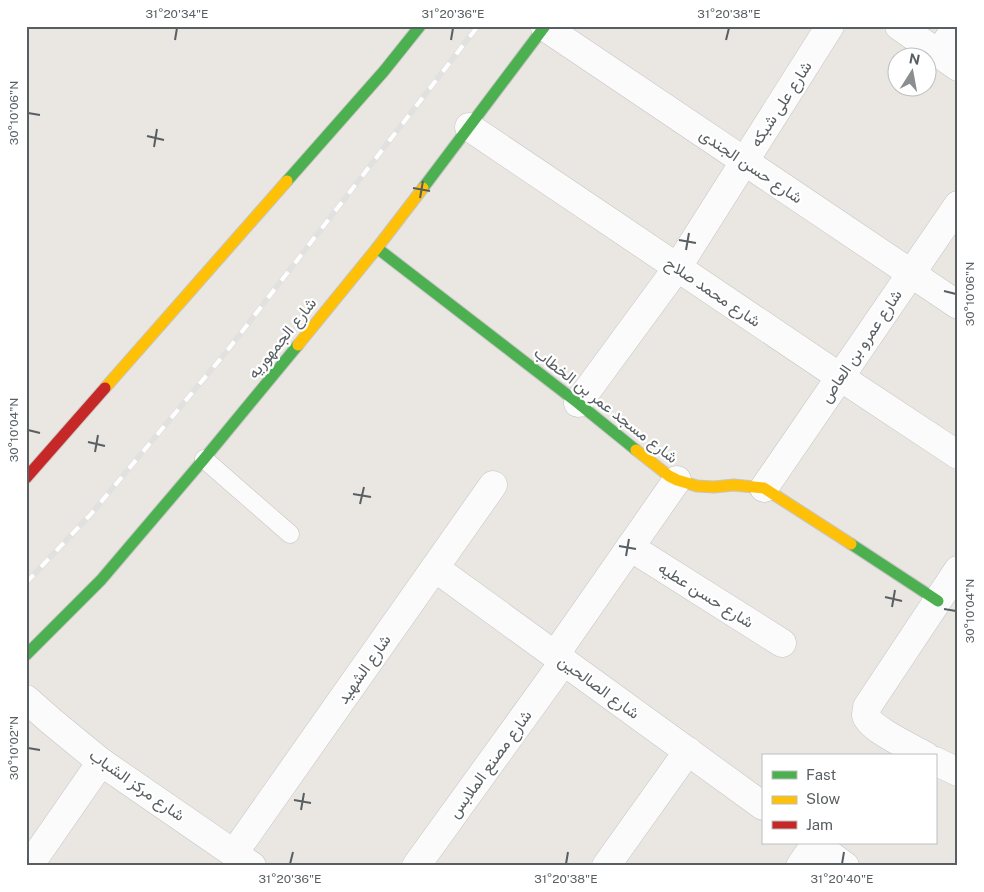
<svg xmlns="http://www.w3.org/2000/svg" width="984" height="892" font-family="'Public Sans',Vazirmatn,sans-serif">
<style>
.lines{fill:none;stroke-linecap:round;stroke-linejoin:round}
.lane-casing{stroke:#c5c5c4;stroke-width:19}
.street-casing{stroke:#c5c5c4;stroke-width:29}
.fast-casing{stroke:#c6c5c5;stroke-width:13}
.slow-casing{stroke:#c6c5c5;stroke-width:13}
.jam-casing{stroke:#c6c5c5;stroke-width:13}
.lane{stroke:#fcfbfb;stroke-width:18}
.street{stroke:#fcfbfb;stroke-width:28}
.fast{stroke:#4caf50;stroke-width:11}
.slow{stroke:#ffc107;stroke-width:11}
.jam{stroke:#c62828;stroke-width:11}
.rail-casing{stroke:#e1e1e0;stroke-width:5.5}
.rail{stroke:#fff;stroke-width:4;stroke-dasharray:11;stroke-linecap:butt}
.ticks{fill:none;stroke:#585f62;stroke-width:2}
.labels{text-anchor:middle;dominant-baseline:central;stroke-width:4.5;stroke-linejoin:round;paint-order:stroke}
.street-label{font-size:16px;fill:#585f62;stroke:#fff}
.neatline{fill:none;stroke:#585f62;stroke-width:2}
.ticks-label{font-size:12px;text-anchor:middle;fill:#585f62}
</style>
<rect width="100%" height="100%" fill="#eae6e2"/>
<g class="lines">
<defs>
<path id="lane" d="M204 459 290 534"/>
<g id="street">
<path d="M899 26 958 67"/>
<path d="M545 27 958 305"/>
<path d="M938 54 957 26"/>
<path d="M469 127 840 377 958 455"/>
<path d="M578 403 677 268 830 26"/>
<path d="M764 488 958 205"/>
<path d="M630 547 782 643"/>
<path d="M435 568 763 806"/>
<path d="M555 655 677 480"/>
<path d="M26 699 51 721 101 762 252 866"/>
<path d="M926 756C914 749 868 728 866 715 866 714 867 708 867 707L958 570"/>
<path d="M935 761 958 772"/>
<path d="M814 843 845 866"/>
<path d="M234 853 493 485"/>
<path d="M29 866 101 762"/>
<path d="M416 866 564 661"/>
<path d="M606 866 688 751"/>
<path d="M800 866 816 843"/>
</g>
<g id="fast">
<path d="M287 181 384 71 420 26"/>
<path d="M423 188 545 26"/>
<path d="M377 248 578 403 636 450"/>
<path d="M851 544 938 601"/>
<path d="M26 655 101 580 204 459 298 345"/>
</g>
<g id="slow">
<path d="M298 345 377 248 423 188"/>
<path d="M105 388 287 181"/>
<path d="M636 450 669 476 677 480 697 486 714 487 734 485 764 488 851 544"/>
</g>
<path id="jam" d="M26 478 105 388"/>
</defs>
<use href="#lane" class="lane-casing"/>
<use href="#street" class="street-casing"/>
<use href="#fast" class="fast-casing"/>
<use href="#slow" class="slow-casing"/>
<use href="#jam" class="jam-casing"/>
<use href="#lane" class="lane"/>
<use href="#street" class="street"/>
<use href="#fast" class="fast"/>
<use href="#slow" class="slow"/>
<use href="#jam" class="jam"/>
<defs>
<path id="rail" d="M26 583 91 514 227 351 478 26"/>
</defs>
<use href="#rail" class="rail-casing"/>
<use href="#rail" class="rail"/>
</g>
<path class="ticks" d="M175 40 177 28M451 40 453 28M726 40 729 28M28 113 40 115M147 136 164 140M154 147 157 129M413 188 430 191M420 198 423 181M679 240 696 243M686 250 689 233M944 291 956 294M28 430 40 433M88 442 105 446M95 452 98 435M353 494 371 497M360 504 364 487M619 546 636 549M626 556 629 539M885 597 902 601M892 607 895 590M944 609 956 611M28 748 40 750M294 800 311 803M301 810 304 793M290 864 293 852M566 864 568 852M842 864 844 852"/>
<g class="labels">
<g class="street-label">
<text transform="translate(781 104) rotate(-57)">شارع على شبكه</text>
<text transform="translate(751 166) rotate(34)">شارع حسن الجندى</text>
<text transform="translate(713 292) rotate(34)">شارع محمد صلاح</text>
<text transform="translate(282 338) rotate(-51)">شارع الجمهوريه</text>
<text transform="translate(861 346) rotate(-56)">شارع عمرو بن العاص</text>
<text transform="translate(606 405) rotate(38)">شارع مسجد عمر بن الخطاب</text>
<text transform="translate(706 595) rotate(32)">شارع حسن عطيه</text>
<text transform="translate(364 669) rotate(-55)">شارع الشهيد</text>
<text transform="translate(599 687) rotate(36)">شارع الصالحين</text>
<text transform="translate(490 764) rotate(-54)">شارع مصنع الملابس</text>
<text transform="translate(137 785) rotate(35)">شارع مركز الشباب</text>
</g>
</g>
<rect width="984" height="892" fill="none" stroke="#ffffff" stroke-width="55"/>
<rect x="762" y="754" width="175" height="90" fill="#ffffff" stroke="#bcbfc0"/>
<rect x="772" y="771" width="25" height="8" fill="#4caf50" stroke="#bcbfc0"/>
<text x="806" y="780" font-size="15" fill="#585f62">Fast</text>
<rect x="772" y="796" width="25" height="8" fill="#ffc107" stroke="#bcbfc0"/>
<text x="806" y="804" font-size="15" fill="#585f62">Slow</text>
<rect x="772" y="821" width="25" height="8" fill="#c62828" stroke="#bcbfc0"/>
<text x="806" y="830" font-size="15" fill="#585f62">Jam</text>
<g transform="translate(912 72) rotate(11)"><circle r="24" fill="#ffffff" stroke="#bcbfc0"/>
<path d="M0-4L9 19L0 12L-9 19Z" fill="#8b8e8f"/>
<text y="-8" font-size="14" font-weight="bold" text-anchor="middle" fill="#585f62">N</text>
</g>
<rect x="28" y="28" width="928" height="836" class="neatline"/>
<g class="ticks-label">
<text x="177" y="18">31°20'34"E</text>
<text x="453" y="18">31°20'36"E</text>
<text x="729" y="18">31°20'38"E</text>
<text transform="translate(14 113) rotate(-90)" y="4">30°10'06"N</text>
<text transform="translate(970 294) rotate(-90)" y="4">30°10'06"N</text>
<text transform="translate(14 430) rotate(-90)" y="4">30°10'04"N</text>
<text transform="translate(970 611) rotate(-90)" y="4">30°10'04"N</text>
<text transform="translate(14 748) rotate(-90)" y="4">30°10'02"N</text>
<text x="290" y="883">31°20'36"E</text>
<text x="566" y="883">31°20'38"E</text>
<text x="842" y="883">31°20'40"E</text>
</g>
</svg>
